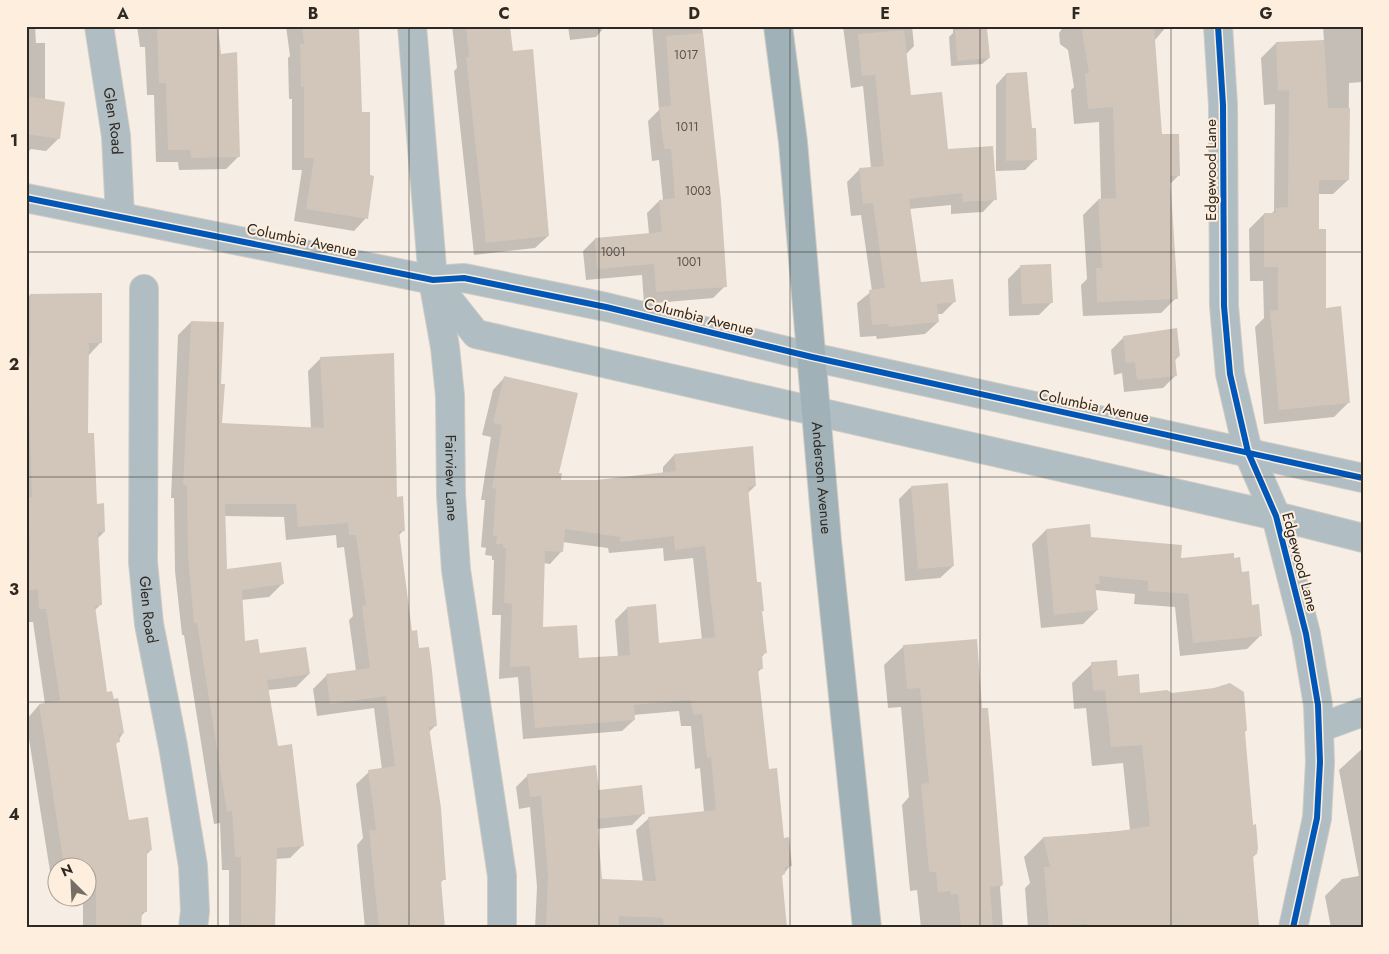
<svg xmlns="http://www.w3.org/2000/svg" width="1389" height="954" font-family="Jost,sans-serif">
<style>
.shadow{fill:#0003;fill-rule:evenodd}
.building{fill:#d2c6ba;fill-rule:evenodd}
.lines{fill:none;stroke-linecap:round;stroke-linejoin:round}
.minor-casing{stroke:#d0cbc4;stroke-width:30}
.major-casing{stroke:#d0cbc4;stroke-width:30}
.minor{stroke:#b0bec3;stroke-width:28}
.major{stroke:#a0b2b8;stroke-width:28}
.cycleway-casing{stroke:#fdeede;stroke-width:9}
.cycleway{stroke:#0057b8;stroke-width:6}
.grid{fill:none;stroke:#2e2923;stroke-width:1;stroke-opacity:0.55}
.labels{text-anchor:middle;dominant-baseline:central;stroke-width:4;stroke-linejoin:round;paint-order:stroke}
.number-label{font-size:12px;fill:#575049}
.street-label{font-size:15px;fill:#2e2923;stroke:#fdeede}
.neatline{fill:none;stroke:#2e2923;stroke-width:2}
.grid-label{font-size:16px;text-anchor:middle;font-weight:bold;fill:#2e2923}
</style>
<rect width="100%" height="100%" fill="#f6eee5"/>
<g class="shadow">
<path d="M26 26H35L36 43H45V100L59 138 46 151 31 149 26 154Z"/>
<path d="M137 26H216L220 56 239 156 226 169 179 170 178 162H156L154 95H147L145 47H140Z"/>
<path d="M286 26H357L366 218 354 231 294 221 302 170H292V99H289L288 58 290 56Z"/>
<path d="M452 26H509L512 53 548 236 535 248 474 255 454 71 457 68Z"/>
<path d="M568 26H601L602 30 596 37 570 40Z"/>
<path d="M652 26H702L725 286 713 298 644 304 642 275 586 280 583 251 595 239 649 234 647 213 659 201 663 200 659 160 652 161 648 121 659 110Z"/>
<path d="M843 26H912L914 46 905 55 910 97 947 151 995 199 983 212 951 214V205L909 209 920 284 954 302 942 314H937L938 322 925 334 877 339 876 336 860 337 857 303 872 291 861 215 851 216 847 182 859 170 871 168 863 86 851 88Z"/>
<path d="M953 26H986L989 58 982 64 951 66 949 37 953 33Z"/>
<path d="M1064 26H1167L1154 41 1161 136 1179 175 1169 185 1176 298 1161 313 1083 316 1081 285 1087 279 1083 215 1098 200H1101L1099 122 1074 124 1071 90 1074 87 1068 50 1060 44 1059 33Z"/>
<path d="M1323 26H1363V82L1349 83 1348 180 1333 194H1318V231L1325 309 1349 402 1334 417 1264 424 1255 327 1264 318 1263 281H1250L1249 229 1264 214H1271L1274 211 1275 104 1264 105 1261 58 1276 43 1324 41Z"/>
<path d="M1006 74 1035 160 1025 170 996 171V85Z"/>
<path d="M1021 266 1051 303 1039 315 1009 316 1008 279Z"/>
<path d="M30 295 101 342 88 356 87 434 96 505 104 532 97 539 100 605 94 611 106 693 123 733 115 746 128 821 151 850 145 856 146 911 140 917V928H83V896H88V866H58V889L53 890 26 720 39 705 45 704 33 622H26V299Z"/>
<path d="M191 322 220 385V424L311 429 308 371 321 358 396 498 404 530 398 536 411 632 418 649 436 725 429 732 444 879 440 883 444 928H365L357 845 363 838 356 784 369 772 382 770 374 708 317 716 313 689 326 676 356 671 349 620 353 616 344 547 337 548 336 535 286 540 284 517 224 516 226 570 282 584 269 597 241 600 244 642 259 655 309 674 296 687 268 690 276 748 303 845 290 858 275 859 274 928H227L229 926V870H222L220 823 214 824 184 635H182L175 571 174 498H171L178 335Z"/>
<path d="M1124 337 1179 356 1174 361 1176 375 1163 388 1124 392 1122 373 1114 375 1111 350Z"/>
<path d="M504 378 560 481 596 482 663 473V467L674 455 755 486 747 494 756 583 763 610 761 613 765 653 761 658 762 668 757 673 767 771 790 866 781 877 786 928H535L537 887 530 807 519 809 516 787 528 775 597 791 644 813 632 825 597 829 601 880 643 882 636 830 648 819 704 812 700 768 695 769 691 726H681L679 711 633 715 634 720 622 731 523 739 518 677 499 679 501 615H492L494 560H492V556L485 555 486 548 481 547 485 500H481L491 437 482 435 493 390ZM562 542 608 548 609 553 663 548 664 561 693 558 702 640 658 644 627 608 615 620 618 657 578 659 542 628 543 563 550 564 561 552Z"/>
<path d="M911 487 953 566 940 578 905 581 899 499Z"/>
<path d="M1046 530 1180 560 1233 559 1241 573 1261 635 1247 649 1180 656 1175 607 1134 604 1135 594 1095 590 1097 610 1083 624 1041 628 1032 544Z"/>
<path d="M904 646 981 710 1002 885 1000 887 1003 928H921L917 890 910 891 902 805 909 797 901 707 888 708 884 665Z"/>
<path d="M1092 664 1117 677 1139 694 1243 732 1256 854 1252 858 1259 928H1028L1025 888 1030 883 1024 857 1043 838 1130 830 1123 763 1092 766 1086 708 1074 709 1072 683Z"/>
<path d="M1363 748V928H1331L1325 896 1342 879 1359 876 1339 770Z"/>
</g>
<g class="building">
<path d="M157 26H218L221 54 237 52 240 157 191 158 190 150H168L166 83H159Z"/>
<path d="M302 26H359L362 112H370V175L374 176 368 219 306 209 314 158H304V87H301L300 44H304Z"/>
<path d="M466 26H510L513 51 533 49 549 236 486 243 466 57H469Z"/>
<path d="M1081 26H1154L1162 134H1179L1180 176H1170L1178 299 1097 302 1096 268H1102L1098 199 1116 198 1113 107 1088 109 1085 73H1089Z"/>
<path d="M987 28 990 58 957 61 955 30Z"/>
<path d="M904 30 911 95 942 92 948 149 993 146 997 200 963 202 962 193 909 199 921 282 953 279 956 302 937 304 939 322 889 327 888 324 872 325 869 290 885 288 873 203 863 204 859 168 884 166 875 75 862 76 858 34Z"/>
<path d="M703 33 721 200 727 287 656 292 654 264 597 269 595 238 662 232 659 200 675 198 671 149H664L659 107 671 106 666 36Z"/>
<path d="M1324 40 1328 108H1350L1349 180H1319V229H1326V308L1341 306 1350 403 1279 410 1270 311 1278 310V267H1264V213H1276L1275 208 1288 207 1289 90 1278 91 1276 42Z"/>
<path d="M1027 72 1032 128H1036L1037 160 1006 161V73Z"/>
<path d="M26 96 65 102 60 139 26 134Z"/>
<path d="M1051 264 1053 303 1022 304 1020 265Z"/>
<path d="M102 293V343H89L88 433H94L97 504 104 503 105 532H98L102 605 95 606 107 692 112 691 114 699 118 698 124 733 119 734 120 742 116 743 129 820 148 817 152 850 147 851V912H142L141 928H96V873L88 874V866H64L39 704 60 700 46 609H39L38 589 26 591V559L30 558 28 497H32L29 409H26V356H30V294Z"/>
<path d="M191 321 224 322 221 384H225L222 423 324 428 320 357 394 353 397 497 403 496 405 531H399L412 631 417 630 419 648 429 647 432 670 437 726 429 727 441 808 446 880H441L445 928H379L369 830H376L368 770 395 766 386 696 330 704 326 674 370 668 362 606 366 605 356 535H349L348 523 298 527 296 504H225L227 569 281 562 284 584 242 590 245 641 258 639 260 653 306 647 310 674 267 680 278 746 292 744 304 846 277 848 275 928H241V857H235L232 811 227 812 197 623H194L188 557 187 485H183Z"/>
<path d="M1177 328 1180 356 1175 357 1177 376 1137 380 1135 362 1126 363 1123 336Z"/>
<path d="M504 376 578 393 559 473H562L561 480H596L676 471 674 454 753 446 756 486 748 487 757 582H761L764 611H762L767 653 762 654 763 669H758L769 769 777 768 784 838 789 837 792 866 785 867V874L782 875 787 928H664L663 918 619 916V928H546L548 874 541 796 530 797 527 774 596 765 599 790 642 785 645 814 597 819 602 879 656 881 648 817 716 810 711 757 707 758 702 714 693 715 691 700 634 705 635 720 535 728 530 666 510 667 512 604 504 603 506 548H503V544H496L497 536H493L496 489 492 488 502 425 493 423ZM565 529 620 537V542L674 536 675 550 705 546 715 637 659 643 656 604 627 607 630 655 579 658 577 625 543 627 545 551 563 552Z"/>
<path d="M948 483 954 566 918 569 911 486Z"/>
<path d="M1090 524 1091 537 1182 545 1181 558 1234 553V558L1240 557 1242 572 1249 571 1252 605 1259 604 1262 636 1193 643 1188 594 1148 591V581L1099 576 1100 584H1095L1098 610 1054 615 1046 529Z"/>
<path d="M977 639 982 708H988L1003 885 990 887 993 928H961L958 894 951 895 950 891 938 892 936 872H929L921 784 929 783 920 688 907 689 903 645Z"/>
<path d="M1117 660 1118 676 1139 674 1140 693 1167 690 1172 693 1214 688 1230 683 1244 692 1247 730 1245 732 1253 825 1256 824 1258 848 1257 854 1253 855 1259 928H1086V924L1049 927 1044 867H1050L1043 837 1115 832 1150 826 1142 745 1111 747 1105 690 1093 691 1091 662Z"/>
</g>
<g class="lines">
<defs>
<g id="minor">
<path id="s1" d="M99 26 116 136 120 216"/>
<path id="s2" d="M412 26 433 280 445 347 450 396 451 495 456 570 502 876V928"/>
<path d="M1218 26 1223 105 1224 306 1230 374 1248 452 1276 516 1306 634 1318 705 1320 762 1317 818 1293 928"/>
<path d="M26 198 433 280 464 278 606 307 812 357 1363 478"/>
<path d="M433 280 476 334 1276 516 1363 538"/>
<path id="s3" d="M144 289 143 562 149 624 173 746 193 866 195 911 193 928"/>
<path d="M1319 728 1363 712"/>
</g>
<g id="major">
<path id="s4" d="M778 26 793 142 827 541 867 928"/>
</g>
</defs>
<use href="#minor" class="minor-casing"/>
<use href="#major" class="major-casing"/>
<use href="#minor" class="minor"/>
<use href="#major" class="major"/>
<defs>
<g id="cycleway">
<path d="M1218 26 1223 105 1224 306 1230 374 1248 452 1276 516 1306 634 1318 705 1320 762 1317 818 1293 928"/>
<path d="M26 198 433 280 464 278 606 307 812 357 1363 478"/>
</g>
</defs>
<use href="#cycleway" class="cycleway-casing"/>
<use href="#cycleway" class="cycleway"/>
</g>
<path class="grid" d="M218 26V928M409 26V928M599 26V928M790 26V928M980 26V928M1171 26V928M26 252H1363M26 477H1363M26 702H1363"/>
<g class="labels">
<g class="number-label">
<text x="686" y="55">1017</text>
<text x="687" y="127">1011</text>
<text x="698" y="191">1003</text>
<text x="613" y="252">1001</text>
<text x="689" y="262">1001</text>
</g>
<g class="street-label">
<text stroke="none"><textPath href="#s1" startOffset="96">Glen Road</textPath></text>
<text transform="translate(1211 170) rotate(-90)">Edgewood Lane</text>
<text transform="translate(302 240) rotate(12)">Columbia Avenue</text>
<text transform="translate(699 317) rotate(14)">Columbia Avenue</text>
<text transform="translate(1094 406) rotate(12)">Columbia Avenue</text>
<text stroke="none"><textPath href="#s4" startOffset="454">Anderson Avenue</textPath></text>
<text stroke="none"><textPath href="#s2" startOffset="454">Fairview Lane</textPath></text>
<text transform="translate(1300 562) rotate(75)">Edgewood Lane</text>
<text stroke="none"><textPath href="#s3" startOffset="321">Glen Road</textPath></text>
</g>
</g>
<rect width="1389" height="954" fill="none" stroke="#fdeede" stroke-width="55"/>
<g transform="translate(72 882) rotate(336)"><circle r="24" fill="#fdeede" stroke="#aa9f93"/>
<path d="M0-4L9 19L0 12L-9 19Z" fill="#746e67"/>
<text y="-8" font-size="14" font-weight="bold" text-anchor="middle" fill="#2e2923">N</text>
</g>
<rect x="28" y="28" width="1334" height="898" class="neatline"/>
<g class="grid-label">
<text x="123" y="19">A</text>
<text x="313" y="19">B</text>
<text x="504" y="19">C</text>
<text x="694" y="19">D</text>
<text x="885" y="19">E</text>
<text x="1076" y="19">F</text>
<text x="1266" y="19">G</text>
<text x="14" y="146">1</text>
<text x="14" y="370">2</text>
<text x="14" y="595">3</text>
<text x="14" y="820">4</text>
</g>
</svg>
